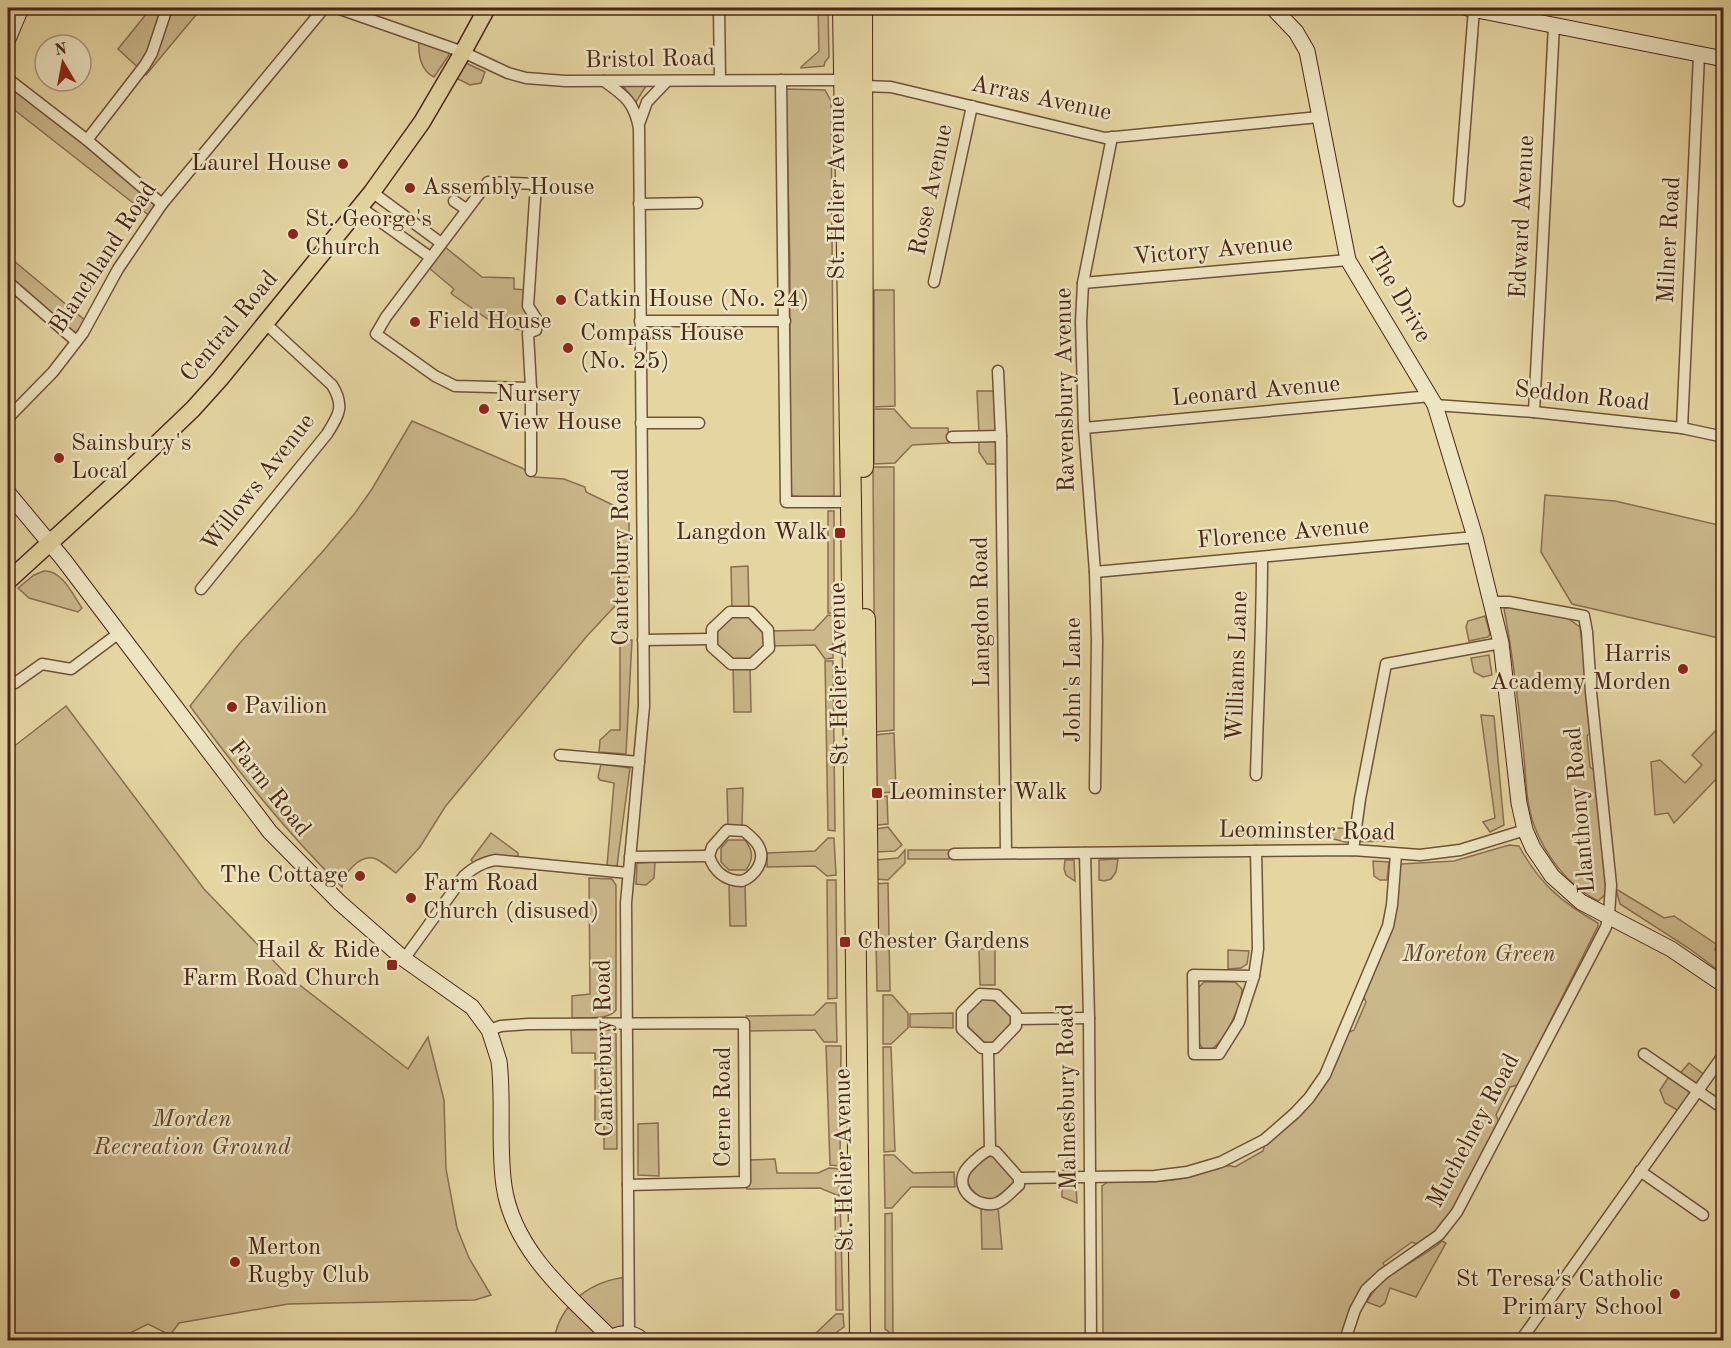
<svg xmlns="http://www.w3.org/2000/svg" width="1731" height="1348" font-family="'Old Standard TT',serif">
<style>
.green{fill:#cab78a;stroke:#8a6e51;stroke-width:1.5}
.lines{fill:none;stroke-linecap:round;stroke-linejoin:round}
.street-casing{stroke:#70523a;stroke-width:13}
.secondary-casing{stroke:#4a2618;stroke-width:17}
.primary-casing{stroke:#4a2618;stroke-width:19}
.highway-casing{stroke:#4a2618;stroke-width:22}
.street{stroke:#ede4c2;stroke-width:10}
.secondary{stroke:#ede4c2;stroke-width:15}
.primary{stroke:#e4d5a1;stroke-width:16}
.highway{stroke:#e4d5a1;stroke-width:20}
.poi-dot{fill:#8f2418;stroke:#ede4c2;stroke-width:2}
.labels{text-anchor:middle;dominant-baseline:central;stroke-width:5;stroke-linejoin:round;paint-order:stroke}
.street-label{font-size:24px;fill:#4a2618;stroke:#ede4c2}
.poi-label{font-size:24px;fill:#4a2618;stroke:#ede4c2;text-anchor:start}
.park-label{font-size:24px;font-style:italic;fill:#64432f;stroke:#ede4c2}
</style>
<rect width="100%" height="100%" fill="#e4d5a1"/>
<filter id="stains"><feTurbulence type="fractalNoise" baseFrequency=".00333" numOctaves="4"/><feColorMatrix values="0 0 0 0 .2 0 0 0 0 .09 0 0 0 0 .02 0 0 0 .5 -.17"/></filter>
<radialGradient id="worn" r=".72"><stop offset=".6" stop-color="#630" stop-opacity="0"/><stop offset="1" stop-color="#630" stop-opacity=".3"/></radialGradient>
<g class="green">
<path d="M151 8 201 9 146 75 118 49Z"/>
<path d="M818 8H828L829 57 825 62 824 66 801 68V67L819 51Z"/>
<path d="M419 41 451 52 434 77C421 71 418 55 419 41Z"/>
<path d="M466 63 485 72 481 83 470 85 456 78Z"/>
<path d="M8 82 160 205 151 217 12 108 8 114Z"/>
<path d="M623 86H646L636 102Z"/>
<path d="M786 89 825 90 831 101 834 495 831 499 826 500 793 496 789 491 790 266Z"/>
<path d="M445 247 482 277 514 278V289L526 290 533 317V327L528 330 512 329 511 324 492 322 453 295 451 293 454 289 429 268Z"/>
<path d="M8 256 87 322 76 338 8 280Z"/>
<path d="M874 290H894L895 406 874 407Z"/>
<path d="M977 391H996L998 433H979Z"/>
<path d="M874 409H894L911 428H948L949 443 912 445 895 463 874 464Z"/>
<path d="M412 421 522 468 534 477 564 479 585 487 586 492 619 508 629 510V591L587 636 472 774 445 807 420 847 396 873C390 869 383 862 376 859 361 853 343 873 342 887 285 831 237 770 190 706L239 644 324 550 355 513 372 489Z"/>
<path d="M979 438H999V464H987L979 452Z"/>
<path d="M873 467H894V730L875 732Z"/>
<path d="M1545 495 1615 501 1723 526V639L1572 604 1541 552Z"/>
<rect x="828" y="511" width="6" height="102"/>
<path d="M748 566 749 610H732L731 567Z"/>
<path d="M44 571C62 570 73 595 82 608L78 612 29 598 18 588 34 575Z"/>
<path d="M1509 607 1566 617 1580 627 1592 731 1587 736 1590 767 1596 772 1606 888V894L1598 901C1568 886 1545 855 1534 825 1525 801 1526 772 1523 747 1518 700 1513 655 1504 609Z"/>
<path d="M731 615 751 616 765 631V647L750 662H732L715 645V631Z"/>
<path d="M828 615 833 616V658L825 659 815 645 771 646 770 631 814 630Z"/>
<path d="M1485 616 1490 634 1488 637 1469 641 1466 627 1468 621Z"/>
<path d="M620 640H632L626 754 599 752 600 740 611 730H620Z"/>
<path d="M1489 655 1492 675 1483 677 1474 672 1471 658Z"/>
<path d="M825 661H833L835 831 828 830Z"/>
<path d="M733 666H750L751 712H734Z"/>
<path d="M66 706 204 889 288 976 408 1069 428 1037 444 1100 446 1169 457 1228 469 1258 491 1295 475 1300 288 1304 179 1323 170 1335 148 1324 116 1340H8V751Z"/>
<path d="M1481 715 1494 716 1504 825 1490 832 1483 822 1495 818Z"/>
<path d="M1723 723V772L1674 823 1668 813 1655 815 1651 762 1660 760 1685 783 1702 765 1692 755Z"/>
<path d="M894 733 896 792 875 793V735Z"/>
<path d="M601 764 630 768 617 866H607L614 783 600 780 598 777Z"/>
<path d="M743 788 742 826H728L727 789Z"/>
<path d="M887 796 888 824 877 825 876 798Z"/>
<path d="M888 827 902 845 895 851 876 852V829Z"/>
<path d="M1338 828 1383 831 1385 841 1345 842 1330 838V832Z"/>
<path d="M491 833 518 853V860L474 864 471 860Z"/>
<path d="M828 838H834L836 875 827 876 815 866 767 867V853L815 851Z"/>
<path d="M728 840H745C753 851 754 858 746 870H729L721 862V848Z"/>
<path d="M1509 845 1519 846C1540 884 1561 902 1598 923V926L1518 1085 1510 1087 1496 1115 1499 1122 1454 1210 1440 1228 1419 1245 1412 1242 1383 1263 1385 1267C1357 1288 1353 1309 1341 1340H1204L1106 1337 1103 1332 1102 1186 1108 1182C1135 1182 1163 1183 1190 1177 1204 1174 1222 1162 1235 1167L1263 1151 1265 1144 1280 1133 1347 1033 1354 1030 1366 1002 1363 995 1401 864 1454 861Z"/>
<path d="M905 850V863L888 880 876 879V860L898 858Z"/>
<rect x="908" y="850" width="41" height="9"/>
<path d="M1118 859 1116 872 1111 879 1104 881 1099 880V860Z"/>
<path d="M1065 860H1074L1075 881 1066 875 1064 869Z"/>
<path d="M1373 861 1389 862 1387 880H1380L1374 876Z"/>
<path d="M655 862 654 878 646 885 636 884 637 863Z"/>
<path d="M589 878 612 879 616 885V1010C608 1021 585 1017 572 1018V996L590 994Z"/>
<path d="M827 880H836L837 998 828 999Z"/>
<path d="M888 883 890 991H877L875 884Z"/>
<path d="M745 884 746 926H730L729 885Z"/>
<path d="M1616 889 1664 918 1674 916 1716 944 1715 950 1723 956V974L1690 949 1620 904Z"/>
<path d="M979 949H995V985H980Z"/>
<path d="M1228 950 1249 951 1247 964 1241 968 1228 969Z"/>
<path d="M1204 982H1235L1242 989C1242 1005 1225 1040 1212 1049H1203L1199 1043 1198 988Z"/>
<path d="M883 995H892L908 1013V1028L891 1044H883Z"/>
<path d="M982 999C997 999 1002 1005 1012 1015V1025L993 1045 985 1046C974 1035 964 1029 968 1012Z"/>
<path d="M826 1003H836L837 1042H824L815 1030 747 1031 746 1016 814 1015Z"/>
<path d="M953 1013V1028L910 1027V1014Z"/>
<path d="M571 1030H611L616 1034 617 1149H604V1123L595 1122V1053H572Z"/>
<path d="M826 1046H841L840 1166 830 1165Z"/>
<path d="M883 1047H891L895 1151 884 1152Z"/>
<path d="M1689 1063 1706 1076 1679 1111 1665 1103 1660 1090 1670 1075 1676 1078Z"/>
<path d="M658 1123 659 1176 638 1175V1124Z"/>
<path d="M1076 1151V1172H1063L1064 1161Z"/>
<path d="M991 1154 1013 1173 1014 1184 1001 1198 985 1201C957 1182 965 1169 991 1154Z"/>
<path d="M884 1155H894L913 1173 954 1172 955 1187H911L892 1208H885Z"/>
<path d="M775 1159 777 1173H818L829 1168 840 1169 839 1196 820 1188 747 1189V1160Z"/>
<path d="M1076 1185 1077 1203 1062 1197V1186Z"/>
<path d="M835 1199H840L843 1310H836Z"/>
<path d="M998 1207 1002 1249H982L981 1209Z"/>
<path d="M892 1213 893 1335 885 1329V1214Z"/>
<path d="M1442 1241 1446 1243 1416 1297 1390 1288 1385 1303 1380 1307 1367 1302C1382 1271 1419 1262 1442 1241Z"/>
<path d="M627 1277 628 1329 601 1340H554C560 1303 591 1281 627 1277Z"/>
<path d="M836 1314H843L844 1327 837 1332 834 1339 817 1340 816 1333Z"/>
</g>
<g class="lines">
<defs>
<g id="street">
<path d="M337 8 463 52 508 73 526 78 565 81 843 80"/>
<path d="M719 8 720 80"/>
<path d="M8 79 87 140 162 204"/>
<path d="M781 80 786 502H851"/>
<path d="M604 81C625 96 634 102 639 128L644 706 626 903 629 1334"/>
<path d="M863 86 891 87 1105 138 1319 117"/>
<path d="M639 124 647 102 667 81"/>
<path d="M87 140 145 65 152 53 167 8"/>
<path d="M488 182 536 184 528 306 537 320 536 330 528 333 531 388 455 386 435 376 376 334 386 317Z"/>
<path d="M372 192 441 243"/>
<path d="M454 201 466 209"/>
<path d="M1459 201 1474 9"/>
<path d="M639 204 697 203"/>
<path d="M360 207 430 257"/>
<path d="M8 282 76 341"/>
<path d="M934 282 972 106"/>
<path d="M1083 283 1348 260"/>
<path d="M640 321H785"/>
<path d="M998 371 1001 436 1006 853"/>
<path d="M531 388V471"/>
<path d="M1435 405 1534 412 1682 428 1724 437"/>
<path d="M1534 412 1554 25"/>
<path d="M8 418 53 372 83 333 118 269 162 204 324 8"/>
<path d="M641 423H699"/>
<path d="M1084 428 1431 396"/>
<path d="M1682 428 1699 55"/>
<path d="M952 437 1001 436"/>
<path d="M1095 572 1475 537"/>
<path d="M201 589 327 434C339 415 345 406 332 385L265 323"/>
<path d="M730 612H751L768 630 769 648 752 664H731L712 647V629Z"/>
<path d="M643 640 711 639"/>
<path d="M15 683 42 664 71 669 119 633"/>
<path d="M560 755 639 762"/>
<path d="M1256 775C1258 702 1262 630 1262 558"/>
<path d="M1095 788 1097 641 1095 572 1084 428 1081 322 1083 283 1112 137"/>
<path d="M727 830 744 831C749 835 755 840 758 845 767 860 755 876 742 881 725 881 714 871 709 856L712 847Z"/>
<path d="M1353 850 1360 799 1386 664 1501 643"/>
<path d="M1085 853 1089 1018 1091 1340"/>
<path d="M954 854 1353 850 1420 855 1460 850 1525 830"/>
<path d="M630 857 709 856"/>
<path d="M404 959 464 876C474 867 482 863 495 860L628 873"/>
<path d="M1193 975 1254 976 1239 1022 1219 1054H1194Z"/>
<path d="M1254 976 1258 949 1256 851"/>
<path d="M980 994 997 995 1016 1014V1026L995 1048H982L962 1029V1012Z"/>
<path d="M1017 1019 1089 1018"/>
<path d="M489 1030 501 1026 528 1024 744 1023 745 1182 628 1185"/>
<path d="M988 1049 990 1150"/>
<path d="M1644 1054 1724 1109"/>
<path d="M990 1150 996 1152 1019 1178V1185C1012 1191 1005 1200 997 1203 981 1209 958 1193 963 1176 964 1170 970 1165 974 1161 979 1157 983 1152 990 1150Z"/>
<path d="M1640 1171 1703 1215"/>
<path d="M1019 1178 1155 1176 1187 1172 1221 1162 1264 1140 1295 1113 1309 1098 1325 1075 1388 926 1392 905 1396 854"/>
<path d="M1345 1340 1355 1310 1366 1290 1383 1274 1439 1235 1457 1212 1591 956 1606 927 1609 915 1611 885 1591 692 1587 632 1584 616 1509 602H1491"/>
<path d="M1521 1340 1724 1054"/>
</g>
<g id="secondary">
<path d="M1273 8 1296 32 1307 51 1348 260 1435 405 1475 537 1501 643 1519 803 1525 830 1533 848 1552 876 1581 902 1671 949 1724 985"/>
<path d="M1467 8 1724 59"/>
<path d="M8 39 21 8"/>
<path d="M8 493 63 559 270 832 339 902 404 959 472 1007 489 1030 499 1061C504 1102 498 1145 504 1186 513 1250 568 1295 611 1338"/>
<path d="M608 1340C618 1332 632 1331 642 1340"/>
</g>
<path id="primary" d="M8 581 122 477 193 409 220 379 372 192 422 122 463 52 487 8"/>
<g id="highway">
<path d="M843 8 851 502 860 1340"/>
<path d="M862 8 863 467"/>
<path d="M865 619 868 929"/>
</g>
</defs>
<use href="#street" class="street-casing"/>
<use href="#secondary" class="secondary-casing"/>
<use href="#primary" class="primary-casing"/>
<use href="#highway" class="highway-casing"/>
<use href="#street" class="street"/>
<use href="#secondary" class="secondary"/>
<use href="#primary" class="primary"/>
<use href="#highway" class="highway"/>
</g>
<g class="poi-dot">
<circle cx="343" cy="164" r="6"/>
<circle cx="410" cy="188" r="6"/>
<circle cx="293" cy="234" r="6"/>
<circle cx="561" cy="300" r="6"/>
<circle cx="415" cy="322" r="6"/>
<circle cx="568" cy="348" r="6"/>
<circle cx="484" cy="409" r="6"/>
<circle cx="59" cy="458" r="6"/>
<rect x="834" y="527" width="12" height="12" rx="3"/>
<circle cx="1683" cy="669" r="6"/>
<circle cx="232" cy="707" r="6"/>
<rect x="871" y="787" width="12" height="12" rx="3"/>
<circle cx="360" cy="876" r="6"/>
<circle cx="411" cy="898" r="6"/>
<rect x="839" y="936" width="12" height="12" rx="3"/>
<rect x="386" y="959" width="12" height="12" rx="3"/>
<circle cx="235" cy="1262" r="6"/>
<circle cx="1675" cy="1294" r="6"/>
</g>
<g class="labels">
<g class="street-label">
<text transform="translate(650 60) rotate(-1)">Bristol Road</text>
<text transform="translate(1041 99) rotate(12)">Arras Avenue</text>
<text transform="translate(838 188) rotate(-90)">St. Helier Avenue</text>
<text transform="translate(932 190) rotate(-78)">Rose Avenue</text>
<text transform="translate(1523 217) rotate(-87)">Edward Avenue</text>
<text transform="translate(1670 240) rotate(-87)">Milner Road</text>
<text transform="translate(1213 251) rotate(-5)">Victory Avenue</text>
<text transform="translate(104 258) rotate(-57)">Blanchland Road</text>
<text transform="translate(1398 295) rotate(60)">The Drive</text>
<text transform="translate(230 327) rotate(-50)">Central Road</text>
<text transform="translate(1066 390) rotate(-91)">Ravensbury Avenue</text>
<text transform="translate(1256 392) rotate(-5)">Leonard Avenue</text>
<text transform="translate(1582 397) rotate(6)">Seddon Road</text>
<text transform="translate(259 483) rotate(-52)">Willows Avenue</text>
<text transform="translate(1283 534) rotate(-5)">Florence Avenue</text>
<text transform="translate(622 557) rotate(-90)">Canterbury Road</text>
<text transform="translate(982 612) rotate(-91)">Langdon Road</text>
<text transform="translate(1238 666) rotate(-88)">Williams Lane</text>
<text transform="translate(840 674) rotate(-91)">St. Helier Avenue</text>
<text transform="translate(1074 680) rotate(-90)">John's Lane</text>
<text transform="translate(269 789) rotate(51)">Farm Road</text>
<text transform="translate(1581 810) rotate(-95)">Llanthony Road</text>
<text transform="translate(1307 832) rotate(1)">Leominster Road</text>
<text transform="translate(605 1048) rotate(-91)">Canterbury Road</text>
<text transform="translate(1068 1097) rotate(-91)">Malmesbury Road</text>
<text transform="translate(724 1107) rotate(-90)">Cerne Road</text>
<text transform="translate(1474 1131) rotate(-62)">Muchelney Road</text>
<text transform="translate(845 1160) rotate(-91)">St. Helier Avenue</text>
</g>
<g class="poi-label">
<text x="331" y="164" text-anchor="end">Laurel House</text>
<text x="422" y="188">Assembly House</text>
<text x="305" y="220">St. George's<tspan x="305" dy="28">Church</tspan></text>
<text x="573" y="300">Catkin House (No. 24)</text>
<text x="427" y="322">Field House</text>
<text x="580" y="334">Compass House<tspan x="580" dy="28">(No. 25)</tspan></text>
<text x="496" y="395">Nursery<tspan x="496" dy="28">View House</tspan></text>
<text x="71" y="444">Sainsbury's<tspan x="71" dy="28">Local</tspan></text>
<text x="828" y="533" text-anchor="end">Langdon Walk</text>
<text x="1671" y="655" text-anchor="end">Harris<tspan x="1671" dy="28">Academy Morden</tspan></text>
<text x="244" y="707">Pavilion</text>
<text x="889" y="793">Leominster Walk</text>
<text x="348" y="876" text-anchor="end">The Cottage</text>
<text x="423" y="884">Farm Road<tspan x="423" dy="28">Church (disused)</tspan></text>
<text x="857" y="942">Chester Gardens</text>
<text x="380" y="951" text-anchor="end">Hail &amp; Ride<tspan x="380" dy="28">Farm Road Church</tspan></text>
<text x="247" y="1248">Merton<tspan x="247" dy="28">Rugby Club</tspan></text>
<text x="1663" y="1280" text-anchor="end">St Teresa's Catholic<tspan x="1663" dy="28">Primary School</tspan></text>
</g>
<g class="park-label">
<text x="1479" y="955">Moreton Green</text>
<text x="192" y="1120">Morden<tspan x="192" dy="28">Recreation Ground</tspan></text>
</g>
</g>
<rect width="1731" height="1348" fill="none" stroke="#e4d5a1" stroke-width="30"/>
<rect x="9" y="9" width="1713" height="1330" fill="none" stroke="#4a2618" stroke-width="3"/>
<rect x="15" y="15" width="1701" height="1318" fill="none" stroke="#4a2618" stroke-width="1.5"/>
<g transform="translate(63 63) rotate(350)"><circle r="28" fill="#ede4c2" stroke="#ac987e" stroke-width="1.5"/>
<path d="M0-4.5L10 22L0 15L-10 22Z" fill="#8f2418"/>
<text y="-9" font-size="16" font-weight="bold" text-anchor="middle" fill="#4a2618">N</text>
</g>
<rect width="100%" height="100%" filter="url(#stains)"/>
<rect width="100%" height="100%" fill="url(#worn)"/>
</svg>
